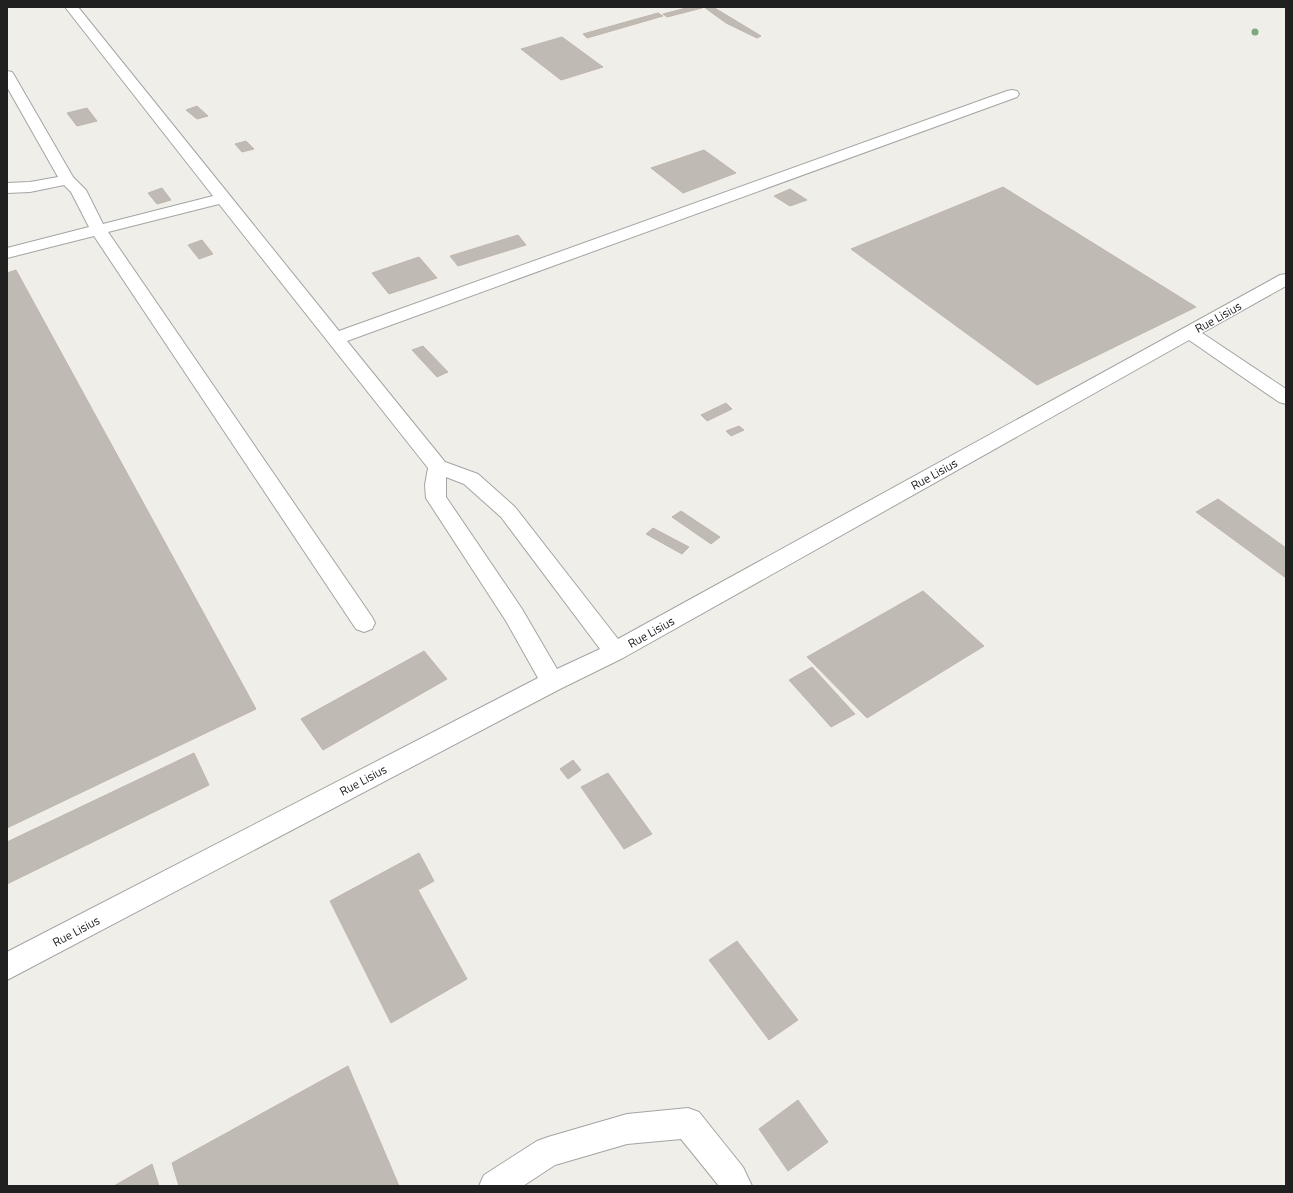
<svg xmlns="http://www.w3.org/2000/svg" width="1293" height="1193" font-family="'Titillium Web',sans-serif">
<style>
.building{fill:#c0bab5;stroke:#c0b6ab}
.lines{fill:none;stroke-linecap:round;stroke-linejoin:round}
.minor-casing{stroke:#a4a4a4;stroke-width:2}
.minor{fill:#fff;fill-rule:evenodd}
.tree{fill:#79ab7d}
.labels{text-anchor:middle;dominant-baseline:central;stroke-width:3;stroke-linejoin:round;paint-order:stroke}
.street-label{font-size:12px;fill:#202020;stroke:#fff}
</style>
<rect width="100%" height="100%" fill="#f0eee8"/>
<g class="building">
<path d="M690 7 702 8 667 17 663 14Z"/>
<path d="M704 7H713L761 36 757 38 726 23Z"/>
<path d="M658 13 663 16 587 38 583 34Z"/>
<path d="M562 37 603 67 561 80 521 49Z"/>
<path d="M197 106 208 116 197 119 186 110Z"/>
<path d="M87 108 97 121 77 126 67 113Z"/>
<path d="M246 141 254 149 242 152 235 144Z"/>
<path d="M704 150 736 173 683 193 651 168Z"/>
<path d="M1003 187 1196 307 1037 385 851 249Z"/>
<path d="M162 188 171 200 157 204 148 193Z"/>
<path d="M790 189 807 200 790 206 774 196Z"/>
<path d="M518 235 526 245 458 266 450 256Z"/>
<path d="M202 240 213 254 199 259 188 245Z"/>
<path d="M419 257 437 278 389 294 372 273Z"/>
<path d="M16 270 256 709 7 828V273Z"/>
<path d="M423 346 448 372 437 377 412 350Z"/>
<path d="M726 403 732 409 707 421 701 415Z"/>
<path d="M739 426 744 430 731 436 726 431Z"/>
<path d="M1218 499 1286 548V578L1196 512Z"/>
<path d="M681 511 720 537 711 544 672 517Z"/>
<path d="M653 528 689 547 682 554 646 534Z"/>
<path d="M923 591 984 646 867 718 807 657Z"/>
<path d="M424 651 447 679 323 750 301 719Z"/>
<path d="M812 667 855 714 831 727 789 680Z"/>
<path d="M194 753 209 785 7 884V842Z"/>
<path d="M573 760 581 770 568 779 560 769Z"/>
<path d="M608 773 652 834 624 849 581 787Z"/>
<path d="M419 853 434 881 418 890 467 979 391 1023 330 901Z"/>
<path d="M737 941 798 1020 769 1040 709 960Z"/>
<path d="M348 1066 399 1186H179L172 1163Z"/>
<path d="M798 1100 828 1142 788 1171 759 1129Z"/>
<path d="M152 1164 159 1186H114Z"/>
</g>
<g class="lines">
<defs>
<g id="minor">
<path d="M65 7H78L339 331 1007 91 1012 90 1017 91 1019 94 1017 97 347 341 445 462 478 474 515 507 618 639 1280 275 1286 274V286L1202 333 1286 389V404L1279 402 1189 340 623 658 560 689 7 980V952L538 678 506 621 426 498 425 485 428 468 219 204 108 232 372 617 375 623 372 629 364 632 356 629 94 236 7 258V248L89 227 71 192 64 185 30 192 7 193V183L30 182 58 177 7 87V71L12 72 14 75 73 177 86 190 103 224 213 196ZM446 477 464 484 501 517 600 649 557 669 522 609 446 497Z"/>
<path d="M688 1108 699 1112 743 1167 752 1186H719L681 1139 627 1144 555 1165 523 1186H479L484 1175 537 1141 548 1137 627 1114Z"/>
</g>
</defs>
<use href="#minor" class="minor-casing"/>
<use href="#minor" class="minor"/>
</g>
<circle class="tree" cx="1255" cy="32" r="3.5"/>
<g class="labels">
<g class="street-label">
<text transform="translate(1218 317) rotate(-29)">Rue Lisius</text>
<text transform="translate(934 474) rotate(-29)">Rue Lisius</text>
<text transform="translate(651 632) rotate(-29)">Rue Lisius</text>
<text transform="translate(363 780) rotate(-28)">Rue Lisius</text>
<text transform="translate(76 931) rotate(-28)">Rue Lisius</text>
</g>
</g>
<rect width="1293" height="1193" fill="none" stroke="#202020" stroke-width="16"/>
</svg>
